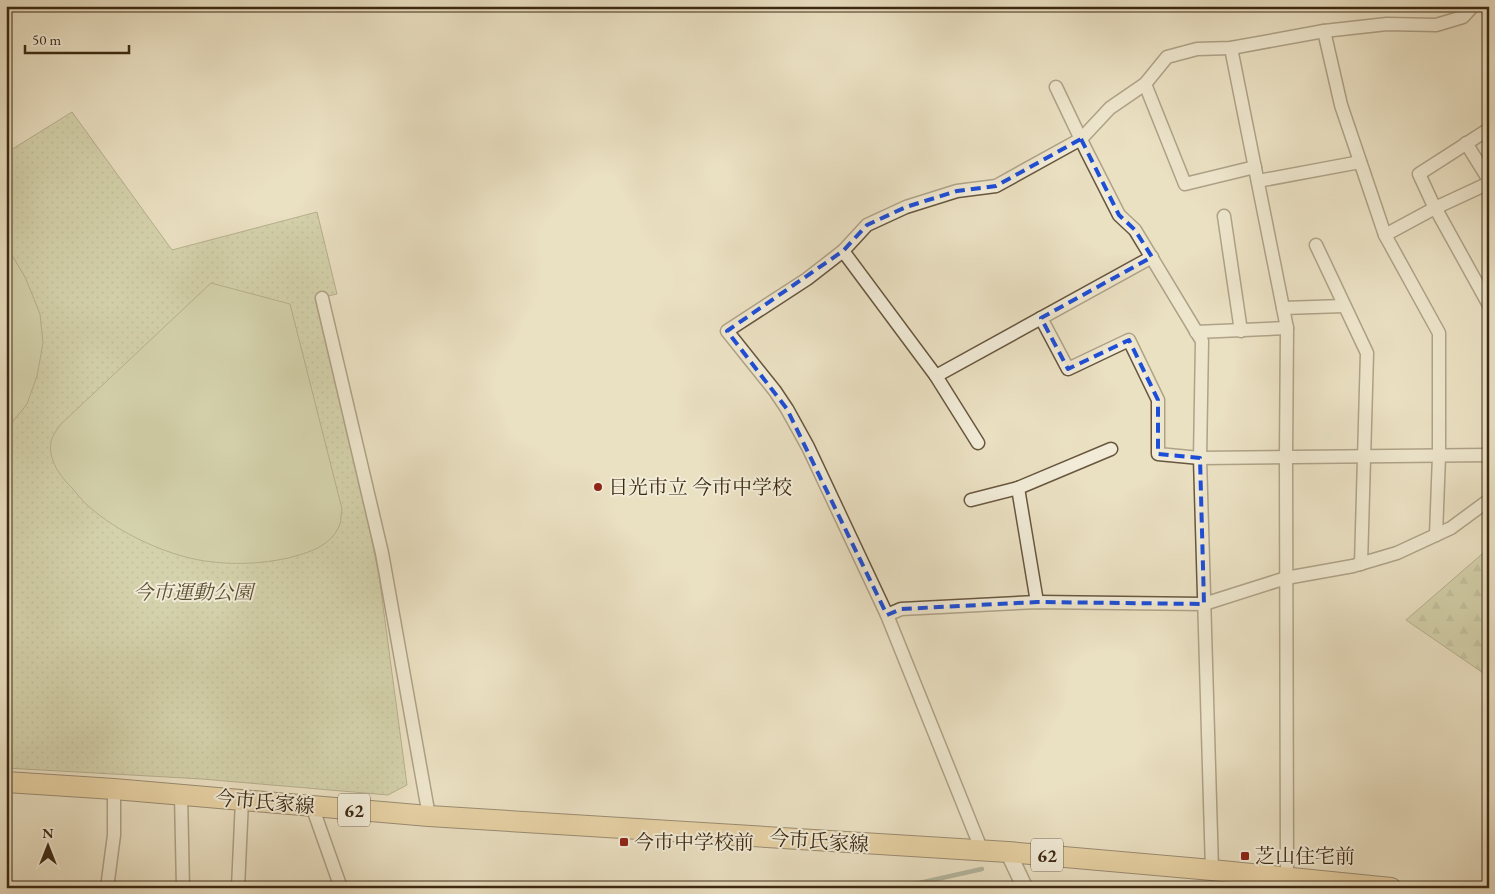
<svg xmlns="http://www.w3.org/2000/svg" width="1495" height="894" font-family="'EB Garamond','Noto Serif JP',serif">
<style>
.grass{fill:url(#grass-dots);stroke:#7c7551}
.forest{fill:url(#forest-firs);stroke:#7c7551}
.pitch{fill:#bbc190;stroke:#7c7551}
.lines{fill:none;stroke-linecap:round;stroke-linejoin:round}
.stream{stroke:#738270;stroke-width:4.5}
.minor-casing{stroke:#68573e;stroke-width:15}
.tertiary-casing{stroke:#68573e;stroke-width:18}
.primary-casing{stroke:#3c2912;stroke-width:22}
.minor{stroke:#f1ebd7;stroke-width:12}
.tertiary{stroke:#f1ebd7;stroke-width:15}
.primary{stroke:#e5c081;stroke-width:20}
.marked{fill:none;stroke:#1d4ed8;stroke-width:4;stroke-dasharray:10 6;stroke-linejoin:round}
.poi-dot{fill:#8f2418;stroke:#f1ebd7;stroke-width:2}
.labels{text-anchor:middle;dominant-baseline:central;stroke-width:4;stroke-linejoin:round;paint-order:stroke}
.shield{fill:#f1ebd7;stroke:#72634d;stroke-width:1}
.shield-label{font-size:19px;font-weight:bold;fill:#3c2912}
.poi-label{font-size:20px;fill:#3c2912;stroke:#f1ebd7;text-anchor:start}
.park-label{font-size:20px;font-style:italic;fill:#5c4f32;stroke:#f1ebd7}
.street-label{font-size:20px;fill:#3c2912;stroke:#f1ebd7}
</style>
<defs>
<pattern id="grass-dots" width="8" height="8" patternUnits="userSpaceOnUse" patternTransform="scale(1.25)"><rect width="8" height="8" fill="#bbc190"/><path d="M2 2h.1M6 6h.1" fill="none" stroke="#999d74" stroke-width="1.8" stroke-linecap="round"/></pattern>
<pattern id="forest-firs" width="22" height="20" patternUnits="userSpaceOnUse" patternTransform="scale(1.25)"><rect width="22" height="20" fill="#bbc190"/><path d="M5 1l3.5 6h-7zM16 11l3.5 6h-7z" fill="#999d74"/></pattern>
</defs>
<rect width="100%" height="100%" fill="#eae0c2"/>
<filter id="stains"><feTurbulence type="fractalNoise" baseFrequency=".004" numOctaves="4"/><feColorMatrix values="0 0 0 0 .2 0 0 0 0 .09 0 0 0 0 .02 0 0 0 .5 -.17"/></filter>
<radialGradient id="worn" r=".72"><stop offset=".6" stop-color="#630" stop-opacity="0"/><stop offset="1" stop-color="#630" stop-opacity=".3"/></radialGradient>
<path class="grass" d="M72 112 172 250 317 212 337 294 315 299 363 497 379 576 407 785 388 795 202 779 6 768V153Z"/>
<path class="forest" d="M1489 548V677L1406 620Z"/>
<g class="pitch">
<path d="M6 249 10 252 25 277 40 314 43 343 37 376 27 404 6 430Z"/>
<path d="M211 283 290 304 342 509C341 514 341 520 340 524 332 546 308 553 288 558 261 564 233 565 205 561 165 555 117 532 87 505 82 500 77 494 72 488 60 476 48 460 51 442 52 436 57 430 60 425Z"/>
</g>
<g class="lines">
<path class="stream" d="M897 888 982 869"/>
<defs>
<g id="minor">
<path d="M1324 31 1341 105 1385 235 1439 333V456L1436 535"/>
<path d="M1231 48 1287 328 1286 457 1287 878"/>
<path d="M1145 84 1185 184 1255 167"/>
<path d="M1056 87 1086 150 1119 215 1135 230 1202 341 1200 458 1212 870"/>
<path d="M1489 129 1419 174 1432 202 1489 305"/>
<path d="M1466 143 1489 180"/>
<path d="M1258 181 1360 162"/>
<path d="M1224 216 1241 331"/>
<path d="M1385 235 1435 208 1489 183"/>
<path d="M1316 245 1367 353 1361 564"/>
<path d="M843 251 936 376 978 443"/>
<path d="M322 298 382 553 429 816"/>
<path d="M1283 308 1344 306"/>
<path d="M1041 318 1068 369 1129 340 1158 400V454L1200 458 1489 455"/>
<path d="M1196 332 1287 328"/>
<path d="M936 376 1152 257"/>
<path d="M1018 488 1037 602"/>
<path d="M971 500 1018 488 1111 449"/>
<path d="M887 615 901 609 1037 602 1204 604 1286 578 1353 566 1397 553 1451 528 1489 500"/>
<path d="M181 795 183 888"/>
<path d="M312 806 341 888"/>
<path d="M982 851 887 615 808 447 787 409 775 391 727 331 807 279 843 251 867 225 906 207 957 191 996 186 1081 139 1110 108 1145 84 1167 57 1197 49 1231 48 1324 31 1387 24 1436 25 1463 17 1473 6"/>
<path d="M107 888 114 835V789"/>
<path d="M238 888 242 800"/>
</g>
<path id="tertiary" d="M1008 852 1025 888"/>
<path id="primary" d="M6 782 114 789 429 816 1008 852 1212 870 1391 888"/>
</defs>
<use href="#minor" class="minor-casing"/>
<use href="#tertiary" class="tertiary-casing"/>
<use href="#primary" class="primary-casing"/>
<use href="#minor" class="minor"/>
<use href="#tertiary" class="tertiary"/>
<use href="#primary" class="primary"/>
</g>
<path d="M0 0H1495V894H0ZM1081 139 1119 215 1135 230 1152 257 1041 318 1068 369 1129 340 1158 400V454L1200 458 1204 604 1037 602 901 609 887 615 787 409 727 331 843 251 867 225 906 207 957 191 996 186Z" fill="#eae0c2" fill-opacity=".55" fill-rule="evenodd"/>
<path class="marked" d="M1081 139 1119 215 1135 230 1152 257 1041 318 1068 369 1129 340 1158 400V454L1200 458 1204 604 1037 602 901 609 887 615 787 409 727 331 843 251 867 225 906 207 957 191 996 186Z"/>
<g class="poi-dot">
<circle cx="598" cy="487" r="5"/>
<rect x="619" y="837" width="10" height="10" rx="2.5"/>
<rect x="1240" y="851" width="10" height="10" rx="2.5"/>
</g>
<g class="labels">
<g class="shield">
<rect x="338" y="793.5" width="32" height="33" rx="4"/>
<rect x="1031" y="838.5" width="32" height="33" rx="4"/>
</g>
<g class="shield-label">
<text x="354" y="810">62</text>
<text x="1047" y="855">62</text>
</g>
<g class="poi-label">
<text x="608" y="487">日光市立 今市中学校</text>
<text x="634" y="842">今市中学校前</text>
<text x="1255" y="856">芝山住宅前</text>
</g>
<g class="park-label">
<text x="193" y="592">今市運動公園</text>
</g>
<g class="street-label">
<text transform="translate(265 802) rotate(5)">今市氏家線</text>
<text transform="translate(819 841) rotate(4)">今市氏家線</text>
</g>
</g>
<rect width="1495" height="894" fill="none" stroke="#eae0c2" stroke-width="25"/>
<rect x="8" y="8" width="1480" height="879" fill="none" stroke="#3c2912" stroke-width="2.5"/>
<rect x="12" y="12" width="1470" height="869" fill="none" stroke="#3c2912"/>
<g transform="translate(48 846)" stroke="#f1ebd7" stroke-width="4" paint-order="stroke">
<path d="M0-4L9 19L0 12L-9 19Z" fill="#3c2912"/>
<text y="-8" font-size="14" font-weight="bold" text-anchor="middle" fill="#3c2912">N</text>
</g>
<path d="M25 45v8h104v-8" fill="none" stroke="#3c2912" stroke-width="2.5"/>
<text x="32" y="45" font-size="15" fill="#3c2912" stroke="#f1ebd7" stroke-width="4" paint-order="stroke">50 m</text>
<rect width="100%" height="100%" filter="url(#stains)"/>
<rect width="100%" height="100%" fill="url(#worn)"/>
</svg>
